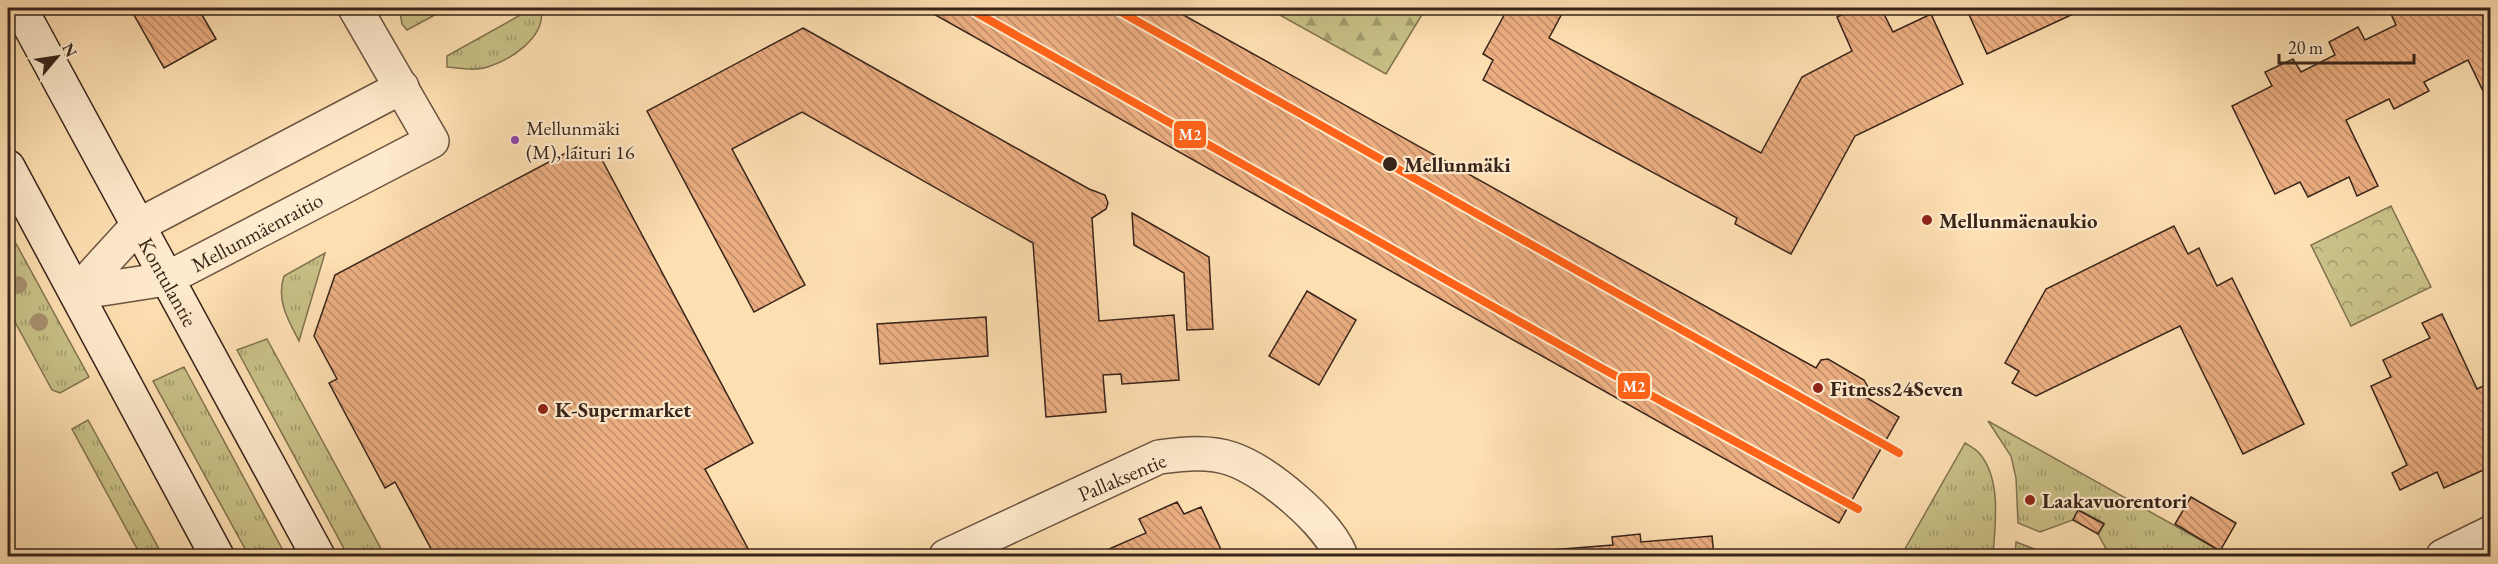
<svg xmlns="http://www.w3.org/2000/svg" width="2498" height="564" font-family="'EB Garamond',serif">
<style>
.grass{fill:url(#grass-tufts);stroke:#807250;stroke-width:1.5}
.forest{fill:url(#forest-firs);stroke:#807250;stroke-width:1.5}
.park{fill:url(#park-crowns);stroke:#807250;stroke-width:1.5}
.building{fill:url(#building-back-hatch);stroke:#38241a;stroke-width:1.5}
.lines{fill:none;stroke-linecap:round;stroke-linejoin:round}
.street-casing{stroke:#6a5340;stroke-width:36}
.secondary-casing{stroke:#38241a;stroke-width:36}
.street{stroke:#feeacc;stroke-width:33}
.secondary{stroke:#feeacc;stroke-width:33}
.metro-1-casing{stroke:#feeacc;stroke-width:12}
.metro-1{stroke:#ff6319;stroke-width:8}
.tree{fill:#a58e6d}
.bus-dot{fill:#8e44ad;stroke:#feeacc;stroke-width:2}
.stop-dot{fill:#38241a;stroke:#feeacc;stroke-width:2}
.poi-dot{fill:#8f2418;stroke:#feeacc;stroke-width:2}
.labels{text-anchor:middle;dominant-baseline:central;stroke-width:4.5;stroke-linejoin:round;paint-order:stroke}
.bus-label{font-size:20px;fill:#38241a;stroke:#feeacc;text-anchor:start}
.stop-label{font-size:21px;font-weight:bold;fill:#38241a;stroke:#feeacc;text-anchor:start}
.poi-label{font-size:21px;font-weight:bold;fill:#38241a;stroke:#feeacc;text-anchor:start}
.street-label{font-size:21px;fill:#38241a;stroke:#feeacc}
.line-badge{stroke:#feeacc;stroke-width:2}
.badge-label{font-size:16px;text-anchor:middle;font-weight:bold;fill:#fff}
</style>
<defs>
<pattern id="grass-tufts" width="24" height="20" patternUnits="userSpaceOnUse" patternTransform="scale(1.5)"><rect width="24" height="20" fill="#c8c086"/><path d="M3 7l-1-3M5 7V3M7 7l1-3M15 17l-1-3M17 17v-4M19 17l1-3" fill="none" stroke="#a39c6d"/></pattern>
<pattern id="forest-firs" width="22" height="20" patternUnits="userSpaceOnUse" patternTransform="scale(1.5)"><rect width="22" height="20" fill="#c8c086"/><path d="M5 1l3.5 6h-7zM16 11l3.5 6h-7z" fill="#a39c6d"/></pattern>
<pattern id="park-crowns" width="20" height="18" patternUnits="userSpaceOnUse" patternTransform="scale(1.5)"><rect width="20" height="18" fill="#c8c086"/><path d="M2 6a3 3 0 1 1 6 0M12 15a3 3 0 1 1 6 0" fill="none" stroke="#a39c6d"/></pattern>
<pattern id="building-back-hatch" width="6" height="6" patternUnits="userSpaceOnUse" patternTransform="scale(1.5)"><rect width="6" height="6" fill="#ebae81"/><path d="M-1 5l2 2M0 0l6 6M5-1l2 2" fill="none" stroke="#bf8d69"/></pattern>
</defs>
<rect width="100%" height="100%" fill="#fedfb1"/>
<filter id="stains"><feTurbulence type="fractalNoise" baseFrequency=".00333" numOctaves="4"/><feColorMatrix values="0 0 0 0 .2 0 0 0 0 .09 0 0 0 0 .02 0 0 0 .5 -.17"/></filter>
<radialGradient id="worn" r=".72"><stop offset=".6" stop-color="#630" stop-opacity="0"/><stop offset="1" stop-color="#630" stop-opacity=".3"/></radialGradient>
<g class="grass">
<path d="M399 8H442L444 10 407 30 402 24Z"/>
<path d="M533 8H541C547 38 509 61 484 68 473 71 458 68 447 67V56Z"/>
<path d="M8 229 89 377 60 393 52 390 8 309Z"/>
<path d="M325 253 299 341C288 320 276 300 284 276Z"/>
<path d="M267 339 385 556H348L237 350Z"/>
<path d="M184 367 286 556H249L153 381Z"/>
<path d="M88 420 163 556H141L72 429Z"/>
<path d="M1988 421 2229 556H2110L2098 534 2104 523 2079 510 2073 520 2040 532 2018 523 2016 478 2011 456Z"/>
<path d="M1965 443C1970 446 1976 449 1980 454 2002 481 1995 524 1993 556H1901Z"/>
<path d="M2016 542 2037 550V556H2015Z"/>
</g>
<path class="forest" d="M1267 8H1426L1386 74Z"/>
<path class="park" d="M2391 206 2431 287 2351 326 2311 245Z"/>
<g class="building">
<path d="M130 8H198L216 39 164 68Z"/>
<path d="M923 8H1171L1816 368 1821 360 1828 359 1864 380 1868 387 1862 395 1899 417 1839 523Z"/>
<path d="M1508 8H1565L1549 38 1761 153 1802 77 1852 51 1837 17 1856 8H1881L1893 32 1931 14 1963 84 1855 136 1791 254 1735 224 1737 218 1483 80 1493 60 1483 54Z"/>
<path d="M1966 8H2086L1987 54Z"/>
<path d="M2399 8H2425L2426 10 2431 8H2490V93L2485 95 2468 60 2424 82 2429 91 2394 109 2389 99 2346 120 2378 186 2357 196 2349 177 2308 197 2300 182 2275 194 2232 106 2272 86 2265 72 2293 59 2301 72 2335 55 2329 42 2358 27 2365 40 2396 25 2390 12Z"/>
<path d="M803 28 1089 189 1105 195 1108 203 1106 209 1092 218 1099 321 1174 315 1179 380 1122 384 1121 374 1103 375 1106 412 1046 417 1033 243 802 112 732 149 805 285 754 312 647 111Z"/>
<path d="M579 146 582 150H592L600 156 753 443 705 469 752 556H435L395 482 385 488 329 383 337 379 314 336 335 275Z"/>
<path d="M1132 213 1209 257 1213 329 1187 330 1184 273 1134 245Z"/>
<path d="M2174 226 2188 254 2199 248 2217 286 2232 278 2304 424 2243 454 2180 326 2036 396 2012 383 2019 371 2005 363 2046 289Z"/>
<path d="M1307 291 1356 320 1319 385 1269 356Z"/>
<path d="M2442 314 2477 389 2490 383V467L2444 488 2437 472 2400 490 2392 473 2407 465 2371 386 2391 377 2383 360 2430 338 2422 323Z"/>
<path d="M986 317 988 356 880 364 877 324Z"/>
<path d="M2191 497 2236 523 2220 551 2175 524Z"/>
<path d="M1177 502 1184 514 1201 507 1224 556H1093L1146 533 1139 519Z"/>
<path d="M2078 510 2104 524 2098 534 2073 520Z"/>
<path d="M1640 534 1641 542 1712 536 1714 556H1512V553L1613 545 1612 537Z"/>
</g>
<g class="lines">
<defs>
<g id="street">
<path d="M76 293 166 279 432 141 355 8"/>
<path d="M76 293 137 226 402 87"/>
<path d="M946 556 1159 457C1184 454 1208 451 1232 459 1267 471 1328 522 1341 556"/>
<path d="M2443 556 2490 533"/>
</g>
<g id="secondary">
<path d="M20 8 318 556"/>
<path d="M8 167 217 556"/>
</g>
</defs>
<use href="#street" class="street-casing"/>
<use href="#secondary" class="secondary-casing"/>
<use href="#street" class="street"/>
<use href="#secondary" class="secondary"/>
<defs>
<g id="metro-1">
<path d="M968 8 1594 364 1858 509"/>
<path d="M1114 8 1899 453"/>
</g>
</defs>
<use href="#metro-1" class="metro-1-casing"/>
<use href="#metro-1" class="metro-1"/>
</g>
<g class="tree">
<circle cx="18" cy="285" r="9"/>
<circle cx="39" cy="322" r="9"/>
</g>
<circle class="bus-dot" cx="515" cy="140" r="5"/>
<circle class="stop-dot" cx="1390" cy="164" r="8"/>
<g class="poi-dot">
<circle cx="1927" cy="220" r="6"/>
<circle cx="1818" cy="388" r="6"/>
<circle cx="543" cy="409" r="6"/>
<circle cx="2030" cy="500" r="6"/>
</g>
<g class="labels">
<g class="bus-label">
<text x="526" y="128">Mellunmäki<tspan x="526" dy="24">(M), laituri 16</tspan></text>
</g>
<g class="stop-label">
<text x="1404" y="164">Mellunmäki</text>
</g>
<g class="poi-label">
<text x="1939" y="220">Mellunmäenaukio</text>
<text x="1830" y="388">Fitness24Seven</text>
<text x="555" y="409">K-Supermarket</text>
<text x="2042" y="500">Laakavuorentori</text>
</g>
<g class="street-label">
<text transform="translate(257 232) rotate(-28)">Mellunmäenraitio</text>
<text transform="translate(168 282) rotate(61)">Kontulantie</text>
<text transform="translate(1122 477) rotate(-23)">Pallaksentie</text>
</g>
</g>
<g class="line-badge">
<rect x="1173" y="120" width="34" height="29" rx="6" fill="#ff6319"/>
<rect x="1617" y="372" width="34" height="28" rx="6" fill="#ff6319"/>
</g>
<g class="badge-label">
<text x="1190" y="140">M2</text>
<text x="1634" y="392">M2</text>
</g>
<rect width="2498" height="564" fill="none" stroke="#fedfb1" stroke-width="30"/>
<rect x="9" y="9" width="2480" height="546" fill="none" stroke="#38241a" stroke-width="3"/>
<rect x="15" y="15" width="2468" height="534" fill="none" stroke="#38241a" stroke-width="1.5"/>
<g transform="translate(57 57) rotate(61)" stroke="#feeacc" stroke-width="4.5" paint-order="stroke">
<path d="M0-4.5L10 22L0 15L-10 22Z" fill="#38241a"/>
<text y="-9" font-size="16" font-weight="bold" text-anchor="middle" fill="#38241a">N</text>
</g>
<path d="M2279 54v9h135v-9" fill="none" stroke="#38241a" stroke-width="3"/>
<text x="2288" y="54" font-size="18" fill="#38241a" stroke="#feeacc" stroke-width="4.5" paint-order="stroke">20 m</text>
<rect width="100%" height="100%" filter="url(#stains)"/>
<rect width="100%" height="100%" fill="url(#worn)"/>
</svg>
